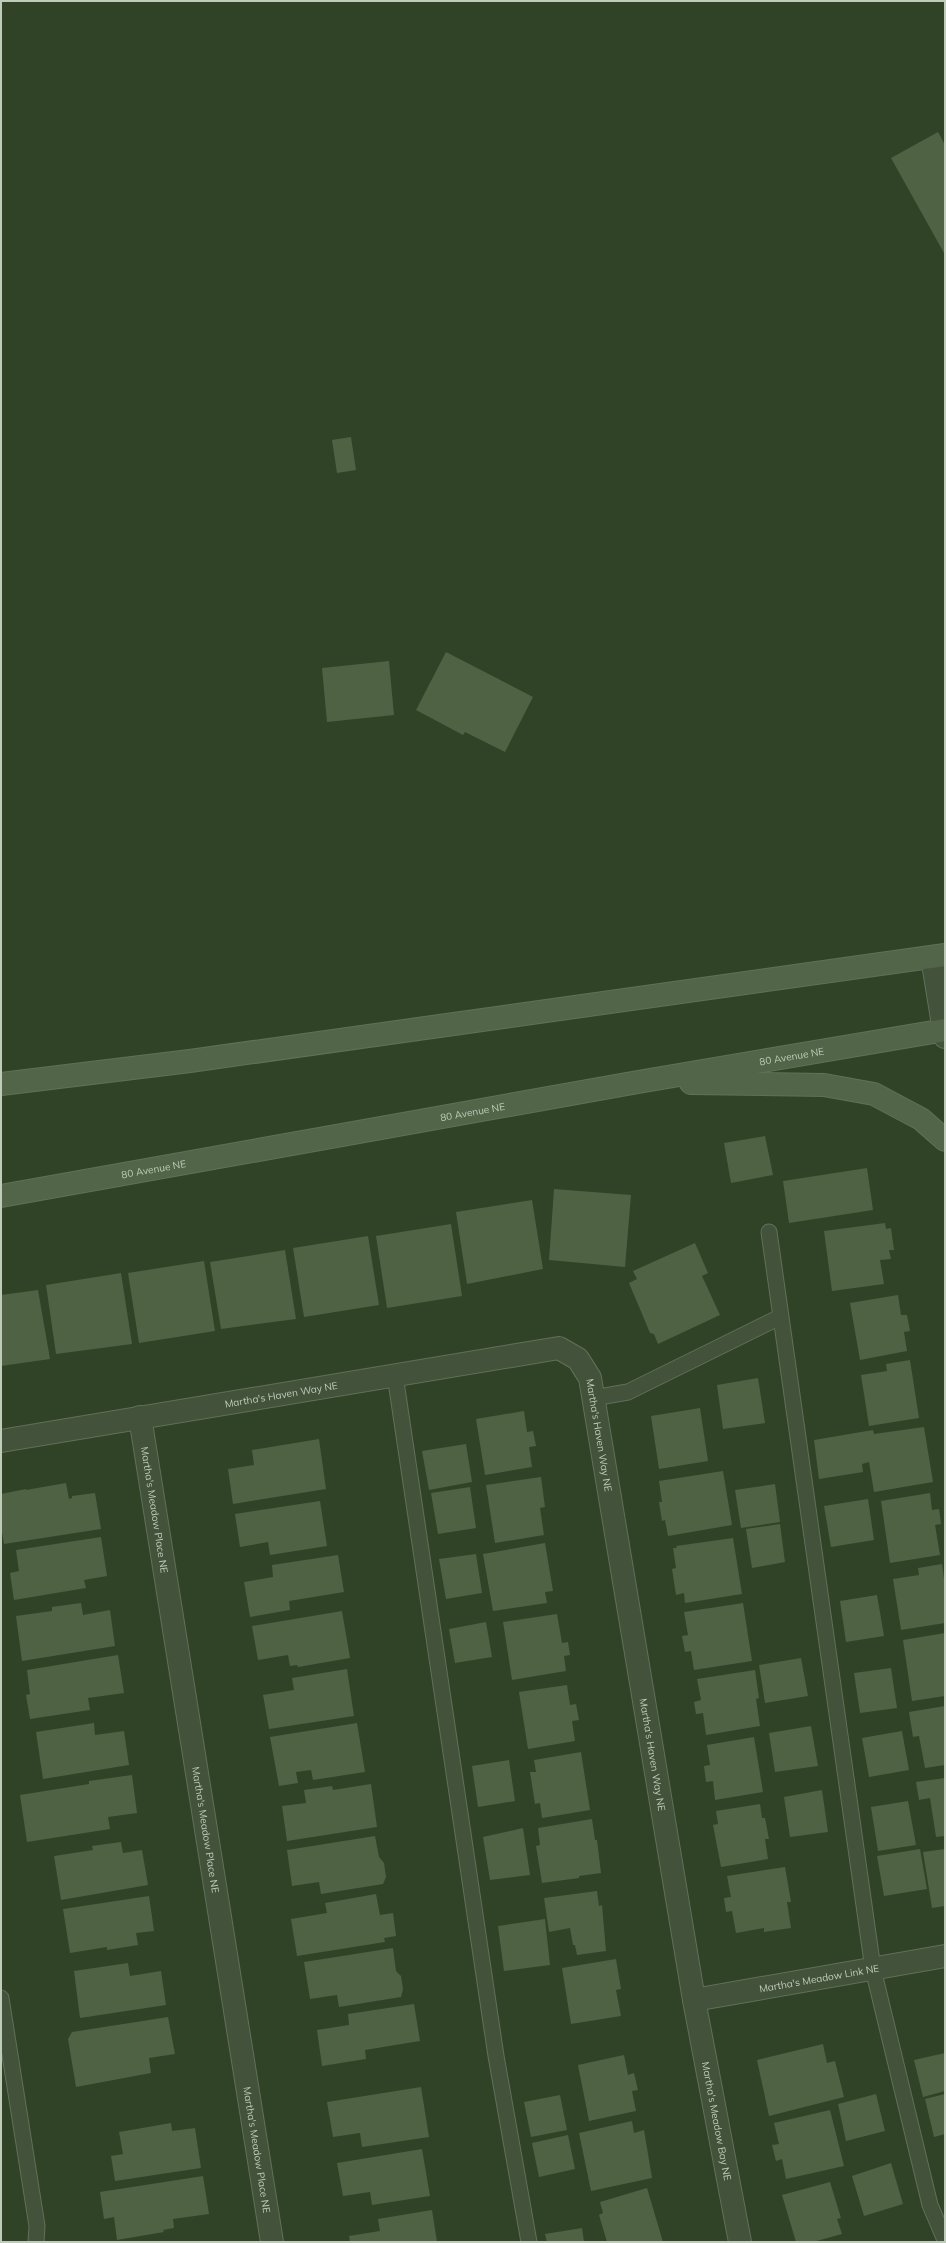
<svg xmlns="http://www.w3.org/2000/svg" width="946" height="2243" font-family="Mulish,sans-serif">
<style>
.building{fill:#4f6243}
.lines{fill:none;stroke-linecap:round;stroke-linejoin:round}
.lane-casing{stroke:#61705a;stroke-width:17}
.street-casing{stroke:#61705a;stroke-width:24}
.secondary-casing{stroke:#61705a;stroke-width:24}
.lane{stroke:#43523b;stroke-width:15}
.street{stroke:#43523b;stroke-width:22}
.secondary{stroke:#526549;stroke-width:22}
.labels{text-anchor:middle;dominant-baseline:central;stroke-width:3;stroke-linejoin:round;paint-order:stroke}
.street-label{font-size:10px;fill:#bfccb9;stroke:#283820}
</style>
<rect width="100%" height="100%" fill="#314327"/>
<g class="building">
<path d="M938 132 945 145 944 253 891 158Z"/>
<path d="M351 437 356 470 337 473 332 440Z"/>
<path d="M446 652 533 697 505 752 465 732 463 735 416 710Z"/>
<path d="M389 661 394 715 327 722 322 668Z"/>
<path d="M765 1136 773 1175 731 1183 724 1143Z"/>
<path d="M867 1168 873 1210 789 1223 783 1181Z"/>
<path d="M554 1189 631 1195 625 1267 549 1260Z"/>
<path d="M532 1200 543 1269 467 1284 456 1212Z"/>
<path d="M885 1223 886 1229 891 1228 894 1250H889L891 1259 880 1260 884 1284 832 1291 824 1231Z"/>
<path d="M451 1224 462 1296 387 1308 376 1236Z"/>
<path d="M368 1236 379 1305 304 1317 293 1248Z"/>
<path d="M695 1243 708 1273 702 1276 720 1315 658 1344 654 1334 650 1333 629 1283 637 1279 633 1271Z"/>
<path d="M285 1250 296 1319 221 1329 210 1262Z"/>
<path d="M204 1261 215 1331 139 1343 128 1273Z"/>
<path d="M121 1273 132 1344 56 1354 46 1285Z"/>
<path d="M38 1290 50 1359 1 1366V1295Z"/>
<path d="M898 1295 901 1315H907L910 1331 904 1332 907 1351 860 1360 850 1303Z"/>
<path d="M910 1360 919 1418 869 1426 861 1375 887 1371 886 1364Z"/>
<path d="M758 1378 765 1423 723 1429 717 1385Z"/>
<path d="M700 1408 708 1461 659 1469 651 1416Z"/>
<path d="M524 1411 527 1432 533 1431 536 1446 529 1447 532 1467 485 1475 476 1419Z"/>
<path d="M924 1427 933 1482 874 1492 869 1462 862 1464 863 1472 819 1479 814 1440 873 1430 874 1434Z"/>
<path d="M319 1439 326 1489 233 1504 228 1469 254 1465 252 1450Z"/>
<path d="M466 1444 472 1482 429 1490 422 1451Z"/>
<path d="M723 1471 732 1525 668 1536 665 1520 662 1521 659 1502H662L659 1481Z"/>
<path d="M541 1477 545 1507 540 1508 544 1535 495 1543 486 1485Z"/>
<path d="M66 1483 69 1499 72 1498V1496L95 1493 101 1529 4 1544 1 1526V1494L26 1489V1490Z"/>
<path d="M775 1484 780 1522 741 1528 735 1490Z"/>
<path d="M470 1487 476 1528 438 1534 431 1493Z"/>
<path d="M930 1493 932 1510 939 1509 941 1524 935 1525 940 1555 890 1563 881 1501Z"/>
<path d="M868 1499 874 1540 831 1547 824 1506Z"/>
<path d="M320 1501 327 1546 270 1555 268 1542 240 1547 235 1514Z"/>
<path d="M780 1524 785 1562 752 1568 746 1529Z"/>
<path d="M101 1537 107 1576 84 1580 86 1588 14 1600 10 1573 19 1571 16 1550Z"/>
<path d="M733 1538 742 1594 685 1603 684 1593 676 1595 672 1569 676 1568 673 1548H677L676 1546Z"/>
<path d="M545 1543 553 1591 545 1592 547 1603 493 1611 483 1554Z"/>
<path d="M476 1554 482 1593 446 1599 439 1559Z"/>
<path d="M338 1555 344 1592 289 1601 290 1610 250 1617 244 1582 273 1577 272 1565Z"/>
<path d="M942 1564 945 1586V1623L901 1630 893 1579 919 1575 918 1568Z"/>
<path d="M877 1595 884 1636 846 1642 840 1601Z"/>
<path d="M81 1603 83 1615 110 1610 115 1646 22 1661 16 1616 52 1611V1607Z"/>
<path d="M743 1603 752 1661 694 1670 691 1651 685 1652 682 1636 688 1635 684 1612Z"/>
<path d="M342 1611 350 1658 298 1667 297 1665 290 1666 288 1655 258 1660 252 1626Z"/>
<path d="M557 1614 562 1643 568 1642 570 1655 564 1656 566 1671 512 1680 503 1622Z"/>
<path d="M486 1622 492 1657 455 1663 449 1629Z"/>
<path d="M945 1633V1696L912 1701 903 1640Z"/>
<path d="M118 1655 124 1693 88 1698 90 1710 30 1719 26 1695 30 1694 27 1670Z"/>
<path d="M801 1658 808 1696 765 1703 759 1665Z"/>
<path d="M891 1668 897 1708 860 1713 854 1673Z"/>
<path d="M347 1669 354 1716 269 1729 263 1695 294 1690 292 1678Z"/>
<path d="M755 1670 759 1698 756 1699 760 1726 706 1735 703 1713 696 1714 694 1702 701 1700 697 1679Z"/>
<path d="M567 1685 570 1705 576 1704 579 1720 572 1721 575 1741 528 1749 519 1692Z"/>
<path d="M945 1706V1765L925 1768 919 1736 913 1737 909 1712Z"/>
<path d="M94 1723 95 1735 124 1731 129 1765 43 1779 36 1732Z"/>
<path d="M357 1723 365 1772 313 1780 311 1770 296 1772 298 1783 279 1786 270 1737Z"/>
<path d="M811 1726 818 1766 775 1772 769 1733Z"/>
<path d="M902 1731 909 1770 869 1777 862 1738Z"/>
<path d="M754 1737 763 1792 715 1800 713 1781 706 1782 704 1766 710 1765 707 1745Z"/>
<path d="M581 1752 590 1810 542 1818 540 1803 535 1804 530 1772H536L534 1760Z"/>
<path d="M509 1760 515 1801 478 1807 472 1766Z"/>
<path d="M132 1775 137 1813 108 1817 110 1829 27 1842 20 1795 89 1784V1781Z"/>
<path d="M945 1778V1836L936 1837 930 1798 919 1800 916 1782Z"/>
<path d="M371 1784 377 1827 287 1841 282 1806 306 1803 304 1790 332 1786 333 1790Z"/>
<path d="M822 1790 828 1832 790 1837 784 1797Z"/>
<path d="M908 1801 916 1845 878 1851 871 1807Z"/>
<path d="M760 1804 762 1818H765L769 1839H765L768 1859 721 1867 713 1825 718 1824 716 1811Z"/>
<path d="M592 1819 595 1840H597L601 1873 579 1876V1878L542 1883 536 1846 540 1845 538 1828Z"/>
<path d="M523 1828 530 1875 490 1880 483 1837Z"/>
<path d="M375 1836 379 1857 384 1863 386 1877 383 1884 321 1894 319 1882 292 1886 287 1850Z"/>
<path d="M121 1842 123 1853 142 1850 148 1885 61 1900 54 1856 93 1850 92 1846Z"/>
<path d="M920 1849 927 1889 884 1896 877 1856Z"/>
<path d="M945 1849V1906L932 1908 923 1852Z"/>
<path d="M785 1867 791 1902H787L791 1928 764 1932V1928L736 1933 732 1911 726 1912 724 1898 731 1897 727 1876Z"/>
<path d="M597 1891 599 1906 602 1905 606 1951 577 1955 575 1945H573L570 1928 549 1932 544 1898Z"/>
<path d="M376 1894 380 1915 393 1913 396 1936 384 1938 385 1942 297 1956 291 1919 327 1913 325 1903Z"/>
<path d="M149 1896 154 1931 136 1933 138 1945 107 1950V1947L70 1953 63 1909Z"/>
<path d="M545 1919 550 1965 504 1971 498 1926Z"/>
<path d="M393 1948 396 1971 401 1976 403 1989 401 1997 339 2007 337 1995 310 1999 304 1962Z"/>
<path d="M616 1959 621 1989 616 1990 621 2016 571 2024 562 1968Z"/>
<path d="M128 1963 130 1976 161 1971 166 2005 80 2018 74 1971Z"/>
<path d="M414 2004 420 2041 365 2050 366 2059 322 2066 317 2030 349 2025 348 2014Z"/>
<path d="M168 2017 175 2054 149 2058 151 2073 76 2087 68 2039 72 2032Z"/>
<path d="M823 2044 827 2063 835 2061 844 2097 769 2116 757 2060Z"/>
<path d="M945 2053V2091L923 2097 914 2060Z"/>
<path d="M624 2055 628 2075 634 2073 638 2090 632 2091 636 2111 589 2121 578 2065Z"/>
<path d="M421 2087 429 2137 362 2147 360 2133 333 2137 327 2102Z"/>
<path d="M876 2094 885 2131 846 2141 838 2104Z"/>
<path d="M945 2094V2134L934 2137 925 2099Z"/>
<path d="M560 2095 567 2130 531 2137 524 2102Z"/>
<path d="M830 2110 844 2166 786 2179 782 2159 776 2161 772 2145 779 2144 774 2123Z"/>
<path d="M632 2121 634 2133 644 2130 652 2178 591 2191 579 2133Z"/>
<path d="M171 2123 172 2131 195 2128 201 2168 115 2181 111 2156 123 2154 119 2132Z"/>
<path d="M568 2135 575 2169 539 2177 532 2143Z"/>
<path d="M422 2149 430 2196 372 2205 370 2192 343 2196 337 2163Z"/>
<path d="M891 2163 903 2204 864 2216 852 2176Z"/>
<path d="M203 2176 209 2214 173 2219 174 2228 163 2230 164 2232 117 2240 114 2217 104 2219 100 2192Z"/>
<path d="M830 2182 841 2218 837 2219 842 2234 813 2242H796L782 2195Z"/>
<path d="M647 2188 663 2242H607L599 2215 603 2213 600 2202Z"/>
<path d="M432 2210 437 2242H350L349 2236 380 2231 378 2219Z"/>
<path d="M582 2228 584 2242H547L545 2234Z"/>
</g>
<g class="lines">
<defs>
<g id="lane">
<path d="M769 1232 873 1969 930 2205 945 2240"/>
<path d="M395 1375 496 2056 529 2242"/>
<path d="M593 1398 628 1392 780 1317"/>
<path d="M1 1998 37 2226 36 2242"/>
</g>
<g id="street">
<path d="M932 957 945 1037"/>
<path id="s1" d="M140 1417 272 2242"/>
<path id="s2" d="M1 1441 559 1348 578 1359 590 1378 694 2000 740 2242"/>
<path id="s3" d="M694 2000 945 1956"/>
</g>
<g id="secondary">
<path d="M691 1083 824 1085 874 1094 921 1119 945 1140"/>
<path d="M1 1084 190 1061 945 955"/>
<path id="s4" d="M1 1196 638 1082 945 1030"/>
</g>
</defs>
<use href="#lane" class="lane-casing"/>
<use href="#street" class="street-casing"/>
<use href="#secondary" class="secondary-casing"/>
<use href="#lane" class="lane"/>
<use href="#street" class="street"/>
<use href="#secondary" class="secondary"/>
</g>
<g class="labels">
<g class="street-label">
<text stroke="none"><textPath href="#s4" startOffset="803">80 Avenue NE</textPath></text>
<text stroke="none"><textPath href="#s4" startOffset="479">80 Avenue NE</textPath></text>
<text stroke="none"><textPath href="#s4" startOffset="155">80 Avenue NE</textPath></text>
<text stroke="none"><textPath href="#s2" startOffset="284">Martha's Haven Way NE</textPath></text>
<text stroke="none"><textPath href="#s2" startOffset="668">Martha's Haven Way NE</textPath></text>
<text stroke="none"><textPath href="#s1" startOffset="94">Martha's Meadow Place NE</textPath></text>
<text stroke="none"><textPath href="#s2" startOffset="992">Martha's Haven Way NE</textPath></text>
<text stroke="none"><textPath href="#s1" startOffset="418">Martha's Meadow Place NE</textPath></text>
<text stroke="none"><textPath href="#s3" startOffset="127">Martha's Meadow Link NE</textPath></text>
<text stroke="none"><textPath href="#s2" startOffset="1364">Martha's Meadow Bay NE</textPath></text>
<text stroke="none"><textPath href="#s1" startOffset="742">Martha's Meadow Place NE</textPath></text>
</g>
</g>
<rect width="946" height="2243" fill="none" stroke="#bfccb9" stroke-width="4"/>
</svg>
